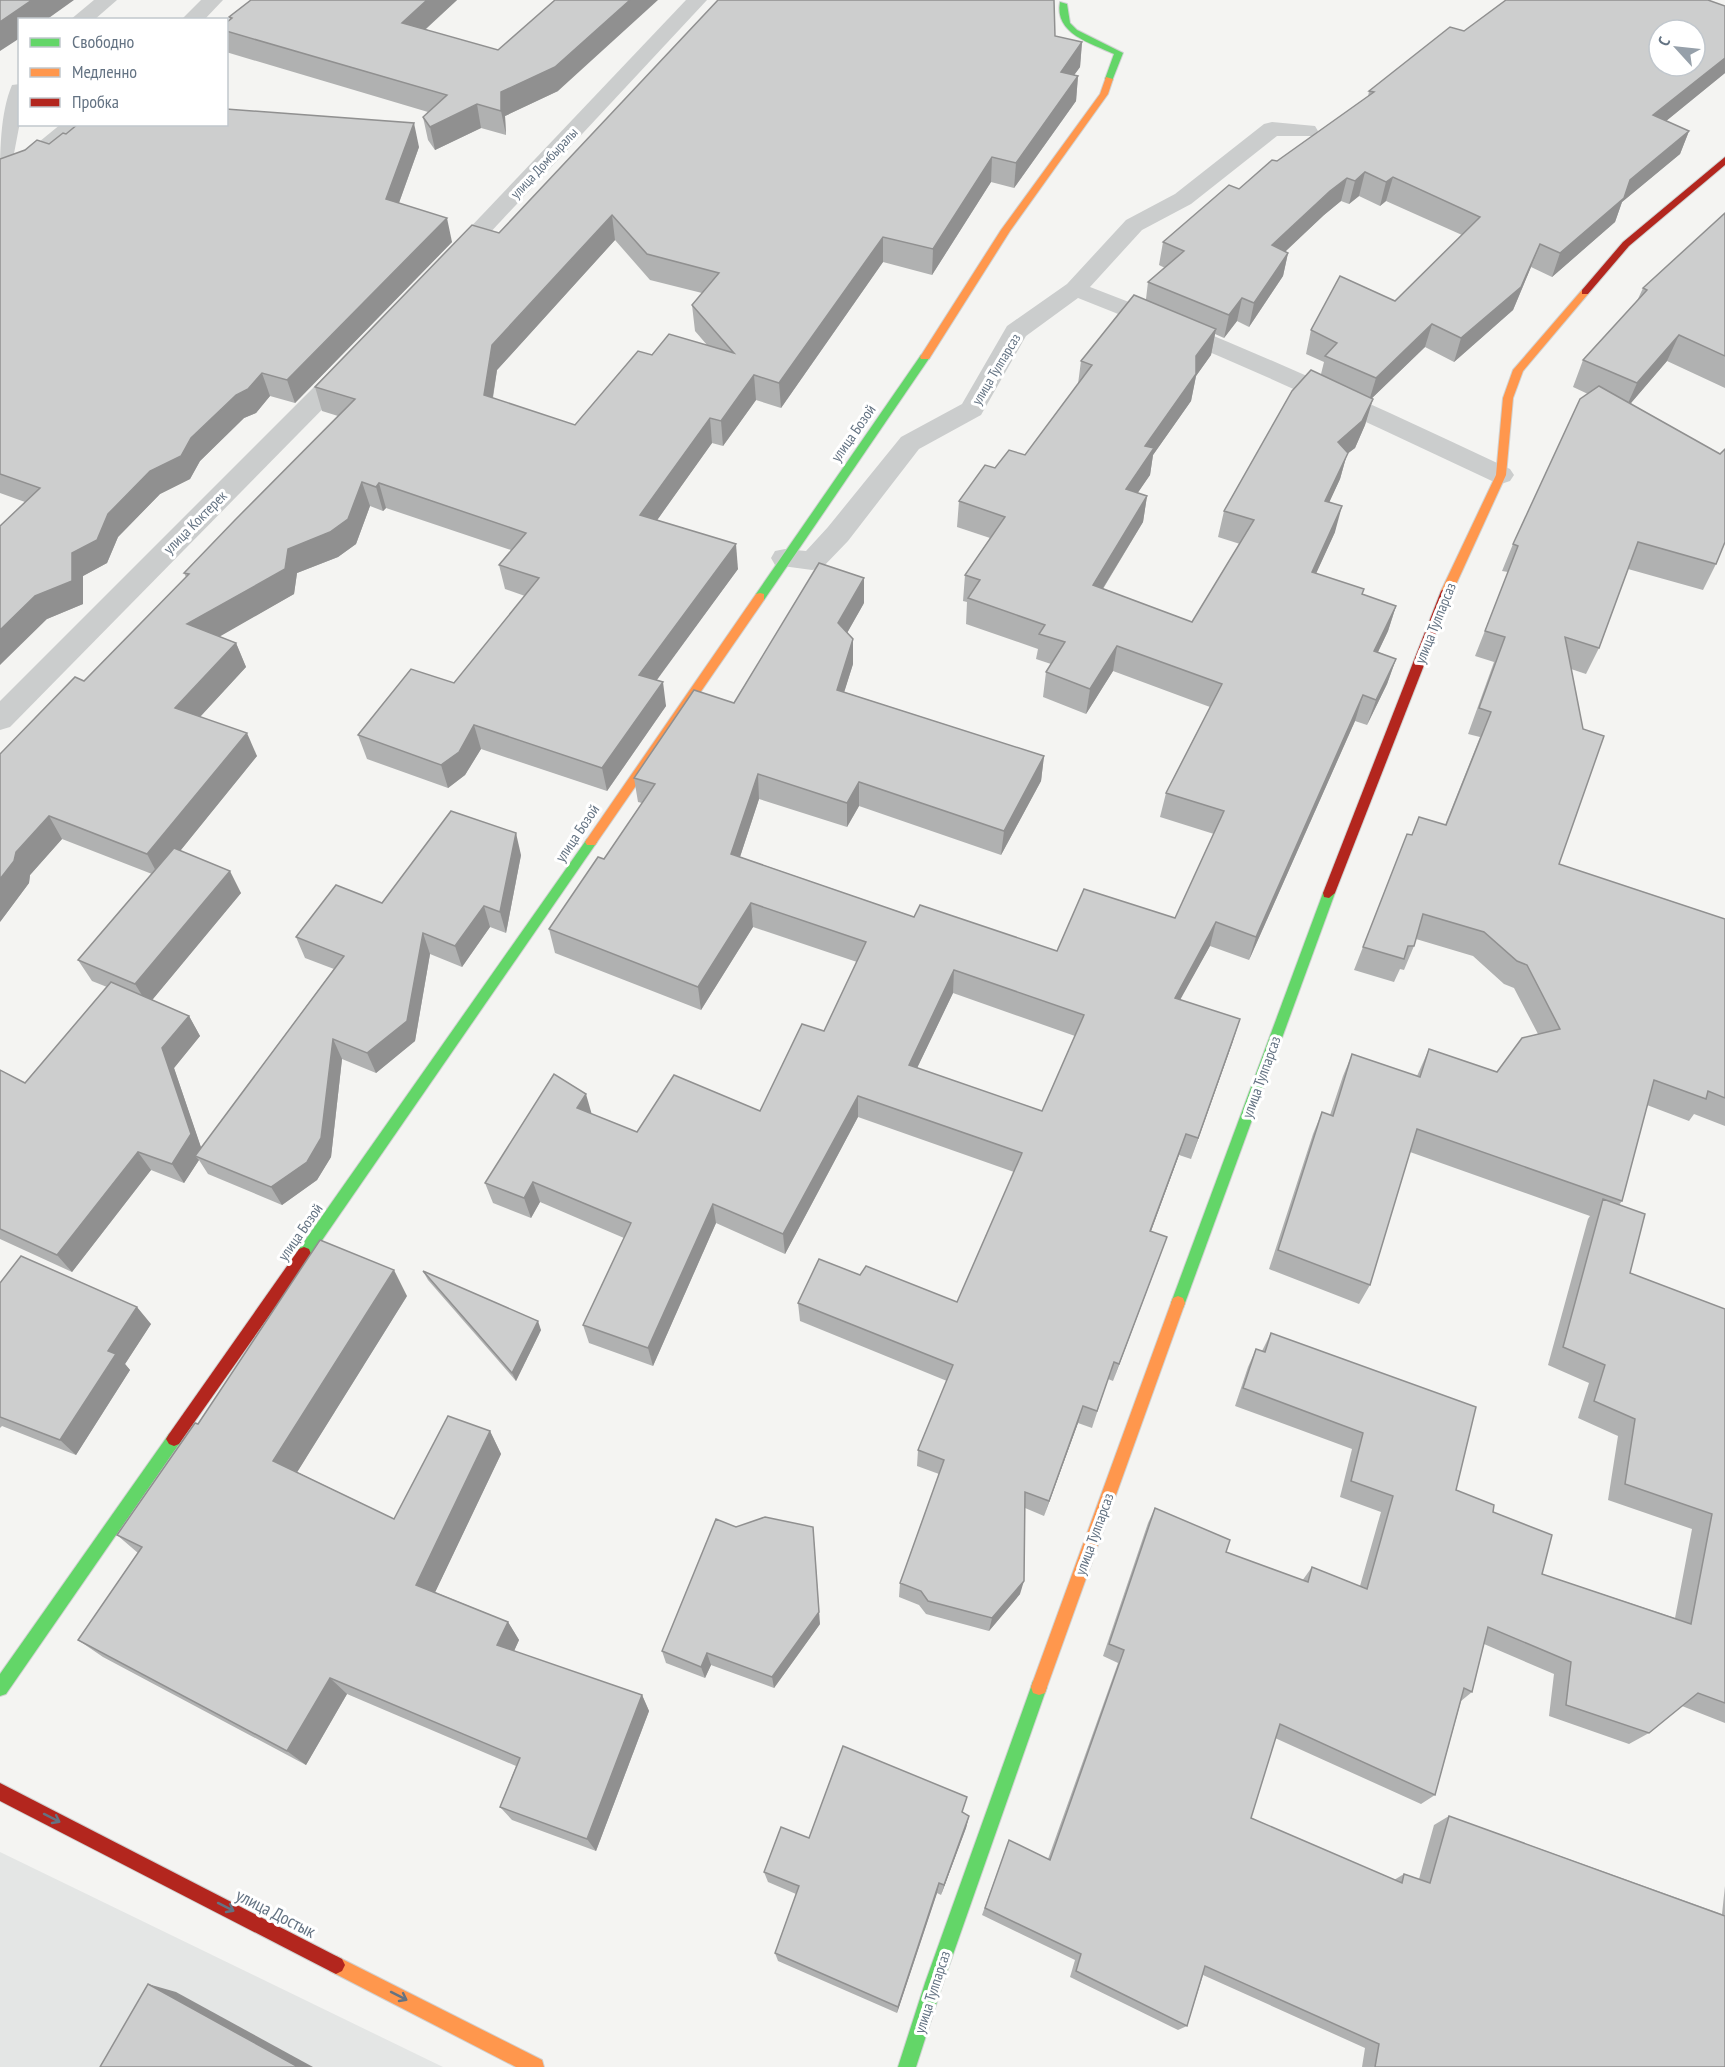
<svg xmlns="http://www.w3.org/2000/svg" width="1725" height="2067" font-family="'PT Sans Narrow',sans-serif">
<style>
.built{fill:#e4e6e5}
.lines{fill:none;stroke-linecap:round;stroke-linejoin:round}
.fast-casing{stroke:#d0d2d2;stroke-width:2}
.slow-casing{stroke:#d0d2d2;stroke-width:2}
.jam-casing{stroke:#d0d2d2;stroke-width:2}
.street{fill:#cbcdcd;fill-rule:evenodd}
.fast{fill:#63d668;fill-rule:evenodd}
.slow{fill:#ff974d;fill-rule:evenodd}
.jam{fill:#b3261e;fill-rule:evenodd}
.wall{fill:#b0b1b1;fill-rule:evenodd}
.shaded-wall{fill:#909090}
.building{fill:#cdcece;stroke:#909090;stroke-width:1.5;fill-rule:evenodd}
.oneway{stroke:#647383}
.labels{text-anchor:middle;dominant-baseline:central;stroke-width:6;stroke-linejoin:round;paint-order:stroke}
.far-street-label{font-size:14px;fill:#647383;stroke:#fff}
.street-label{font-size:15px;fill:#647383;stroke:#fff}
.near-street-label{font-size:18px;fill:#647383;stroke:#fff}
</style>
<rect width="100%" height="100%" fill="#f4f4f2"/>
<path class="built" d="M0 1852 443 2067H0Z"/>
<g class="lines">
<defs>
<g id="fast">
<path d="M1060 2 1067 4 1070 23 1077 30 1123 53 1112 81 1105 79 1114 54C1091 43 1054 34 1060 2Z"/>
<path d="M925 354 930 357 764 600H756V594L921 355Z"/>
<path d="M591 837 597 842 595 845 309 1259 304 1261 299 1259 297 1254 299 1249 587 839Z"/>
<path d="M1329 888 1335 893 1185 1303 1183 1308 1178 1310 1173 1308 1171 1303 1323 893Z"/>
<path d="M174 1432 179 1434 182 1439 179 1444 6 1694 0 1696V1674L169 1434Z"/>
<path d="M1039 1679 1045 1681 1047 1687 943 1983 916 2067H898L925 1983 1031 1687 1033 1681Z"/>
</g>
<g id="slow">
<path d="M1106 77 1113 79 1108 94 1010 231 929 359H921L920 357 1001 230 1100 94Z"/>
<path d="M1585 289 1588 290V294L1523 371 1513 398 1506 475 1453 591 1447 595 1443 594 1441 591 1496 475 1503 398 1513 370 1582 290Z"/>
<path d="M760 593 764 594V600L595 845H587L585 842 587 839 756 594Z"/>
<path d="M1178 1296 1183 1298 1185 1303 1047 1687 1045 1693 1039 1695 1033 1693 1031 1687 1171 1303 1173 1298Z"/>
<path d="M336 1956 542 2060 544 2067H516L330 1971 327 1965 330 1959Z"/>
</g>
<g id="jam">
<path d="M1725 157V165L1629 246 1588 294H1582V290L1623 242Z"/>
<path d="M1447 587 1453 591 1335 893 1329 898 1324 897 1323 893 1441 591Z"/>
<path d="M304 1247 309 1249 311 1254 309 1259 179 1444 174 1446 169 1444 166 1439 169 1434 299 1249Z"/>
<path d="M0 1783 342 1959 345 1965 342 1971 336 1974 330 1971 0 1801Z"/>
</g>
</defs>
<use href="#fast" class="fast-casing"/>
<use href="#slow" class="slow-casing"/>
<use href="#jam" class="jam-casing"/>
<g class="street">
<path d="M94 0H117L94 20H70Z"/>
<path d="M201 0H223L204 20H181Z"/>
<path d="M686 0H707L460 265H444L440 260 444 255Z"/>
<path d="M20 84V122L12 164 61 124H86L34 171 0 185C0 153 0 113 12 85Z"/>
<path d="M1272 122 1315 126 1318 131 1315 136H1277L1191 204 1142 230 1090 287C1234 341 1372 404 1510 469L1514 475 1510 481 1501 484 1492 481C1355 416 1219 353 1078 298L1026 336 981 415 919 449 848 541 822 568 812 570 775 565 771 558 775 551 785 549 806 551 828 527 901 437 962 404 1007 326 1067 284 1126 220 1175 194 1264 124Z"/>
<path d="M350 358 359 360 362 366 359 372 10 727 0 730V701L341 360Z"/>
</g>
<use href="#fast" class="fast"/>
<use href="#slow" class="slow"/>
<use href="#jam" class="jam"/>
</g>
<g class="wall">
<path d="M251 0H457L426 29 558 91 505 116 506 135 481 128 435 150 428 140 423 117 428 112 226 52V23L230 20 229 17Z"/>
<path d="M1725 6V73L1666 121 1689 131 1680 154 1622 202 1615 222 1552 277 1531 267 1513 310 1454 362 1425 347 1372 398 1365 425 1355 448 1347 454 1340 479 1329 502 1335 532 1316 573 1362 594 1396 606 1388 631 1378 652 1396 659 1387 684 1367 725 1355 721 1249 960 1210 946 1180 999 1233 1041 1191 1159 1179 1155 1151 1231 1160 1256 1113 1381 1108 1379 1092 1428 1078 1423 1044 1516 1025 1508 1020 1594 989 1631 926 1614 919 1605 899 1597 900 1583 939 1474 917 1466 918 1450 947 1381 800 1321 798 1303 860 1275 957 1302 1014 1172 858 1117 785 1254 716 1223 653 1366 589 1343 583 1325 624 1238 540 1202 531 1218 493 1203 485 1183 591 1114 637 1132 760 1111 824 1031 857 962 753 927 701 1010 555 953 549 929 604 859 642 803 638 802 634 778 734 703 864 603 847 633 853 639V664L844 692 1044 756 1041 781 1001 855 859 806 847 827 759 799 740 857 914 917 1057 951 1175 918 1214 834 1160 817 1166 793 1210 707 1113 671 1086 714 1043 697 1046 672 1051 664 1036 659 1038 649 966 624 967 602 963 601 965 575 990 538 957 527 959 501 995 468 1025 455 1078 384 1081 361 1146 299 1148 282 1165 268 1159 265 1163 242 1239 189 1368 97 1369 91 1464 31ZM1359 196 1380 206 1386 201 1462 235 1395 301 1311 330 1306 354 1324 362 1321 374 1224 511 1218 537 1240 544 1192 622 1103 589 1143 522 1147 496 1137 493 1150 475 1153 455 1191 401 1196 376 1211 355 1215 334 1224 338 1237 321 1249 327 1283 276 1288 253 1285 251 1324 215 1341 201 1349 204ZM953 993 1075 1036 1042 1111 917 1068Z"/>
<path d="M1055 36 1082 42 1080 67 1074 75 1078 76 1076 101 1014 188 991 182 932 275 883 262 781 408 756 400 723 446 712 443 657 520 738 569 656 680 666 706 607 791 481 749 465 775 448 788 367 759 358 735 454 683 525 596 505 589 499 565 511 550 386 508 383 511 370 506 356 544 338 557 297 573 294 594 219 636 236 643 246 667 200 717 257 756 180 851 241 893 152 1000 189 1016 200 1036 174 1068 201 1148 334 969 305 958 296 937 382 903 521 855 506 933 490 927 462 967 430 954 415 1041 376 1073 342 1059 331 1157 317 1180 282 1205 208 1174 199 1160 184 1183 151 1170 72 1272 0 1239V1070L25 1083 107 987 92 981 78 960 152 874 62 839 30 875 29 883 0 922 84 681 186 577 184 573 338 416 322 411 315 387 499 233ZM615 240 650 280 702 293 692 305 695 331 707 345 652 355 575 425 493 398 497 370Z"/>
<path d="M66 134 419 147 399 203 452 242 295 403 270 396 256 413 244 418 200 461 190 479 160 494 118 537 107 563 83 576V604L47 619 25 502 0 493V159L49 144Z"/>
<path d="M1725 213V388L1667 361 1631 403 1716 564 1703 590 1628 569 1599 648 1586 674 1571 669 1559 864 1725 919V1126L1694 1114 1689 1121 1647 1105 1622 1201 1619 1205 1630 1273 1725 1309V1723L1682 1706 1649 1733 1629 1744 1549 1716 1554 1674 1484 1644 1472 1692 1461 1701 1435 1795 1421 1804 1275 1738 1251 1818 1394 1880 1404 1874 1419 1879 1434 1825 1449 1816 1722 1914 1725 1886V2067H1362L1365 2048 1203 1975 1187 2026 1178 2030 1070 1977 1075 1960 982 1915 1009 1840 1048 1859 1118 1663 1103 1656 1148 1523 1155 1508 1226 1552 1302 1581 1312 1567 1360 1586 1381 1512 1340 1497 1352 1449 1235 1406 1248 1367 1256 1349 1262 1351 1271 1333 1456 1490 1493 1512 1542 1574 1675 1618 1692 1529 1608 1500 1618 1436 1578 1418 1589 1383 1548 1365 1588 1219 1590 1216 1410 1152 1370 1285 1359 1304 1269 1269 1313 1134 1322 1112 1330 1115 1343 1076 1352 1054 1417 1076 1429 1049 1497 1072 1538 1034 1514 988 1504 984 1473 956 1416 939 1414 946 1404 970 1400 969 1394 982 1354 970 1407 834 1412 835 1445 825 1480 737 1468 734 1494 662 1475 656 1508 572 1502 571 1513 544 1588 394 1573 387 1583 360 1637 301 1643 288Z"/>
<path d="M423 1271 541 1330 516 1381 428 1280Z"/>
<path d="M0 1283 151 1324 125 1364 130 1370 76 1455 2 1426 0 1428Z"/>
<path d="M407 1296 297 1472 394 1519 490 1431 501 1454 435 1592 508 1622 519 1640 514 1651 642 1695 649 1711 596 1851 512 1820 500 1807 516 1766 347 1694 306 1765 103 1657 78 1640 138 1553 117 1535 198 1424Z"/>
<path d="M820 1624 774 1688 711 1665 705 1678 666 1663 662 1651Z"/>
<path d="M963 1813 969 1816 966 1828 941 1895 937 1893 897 2013 778 1961 775 1953 796 1894 768 1882 764 1872Z"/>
</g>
<g class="shaded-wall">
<path d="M32 0H74L46 20H20V38L0 51V22Z"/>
<path d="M427 0H457L407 46 402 23Z"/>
<path d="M630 0H658L558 91 505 116 506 135 501 111V92Z"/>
<path d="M1082 42 1080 67 1059 96 1061 72Z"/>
<path d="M1725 58V73L1644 139 1653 115Z"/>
<path d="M1078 76 1076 101 1014 188 1016 163Z"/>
<path d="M477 104 481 128 435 150 430 127Z"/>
<path d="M414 123 419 147 392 222 386 199Z"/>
<path d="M1689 131 1680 154 1622 202 1615 222 1552 277 1560 253 1630 180Z"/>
<path d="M992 157 991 182 932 275 933 249Z"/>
<path d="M1365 172 1359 196 1349 204 1355 181Z"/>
<path d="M1393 177 1386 201 1380 206 1386 182Z"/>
<path d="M1347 178 1341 201 1324 215 1267 269 1272 245 1330 191Z"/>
<path d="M612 215 615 240 497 370 489 420 484 395 492 345Z"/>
<path d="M447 218 452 242 295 403 287 380Z"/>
<path d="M883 237V262L781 408 779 383Z"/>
<path d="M1540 244 1531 267 1513 310 1454 362 1461 338Z"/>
<path d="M1288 253 1283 276 1249 327 1254 303Z"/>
<path d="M1242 298 1237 321 1224 338 1229 315Z"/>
<path d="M1432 324 1425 347 1369 401 1376 378Z"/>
<path d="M1216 329 1211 355 1196 376 1191 401 1153 455 1150 475 1122 516 1126 489 1145 446 1196 356Z"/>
<path d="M1679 335 1667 361 1625 410 1637 383Z"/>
<path d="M262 373 270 396 256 413 244 418 200 461 190 479 160 494 118 537 107 563 83 576V604L47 619 0 665V630L108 514 150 471 191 438 236 395Z"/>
<path d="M754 375 756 400 723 446 721 421Z"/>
<path d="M1373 399 1365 425 1355 448 1347 454 1340 479 1318 527 1338 442Z"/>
<path d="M710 418 712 443 643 540 640 515Z"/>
<path d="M362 482 370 506 356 544 338 557 297 573 294 594 198 649 187 624 288 549Z"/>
<path d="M379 483 386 508 383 511 376 487Z"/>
<path d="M1147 496 1143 522 1089 611 1093 585Z"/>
<path d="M1342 506 1335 532 1305 598 1312 572Z"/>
<path d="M736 544 738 569 643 699 639 675Z"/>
<path d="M864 578V603L838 649V623Z"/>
<path d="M1396 606 1388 631 1366 677 1374 651Z"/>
<path d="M853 639V664L837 715V690Z"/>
<path d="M236 643 246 667 186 732 175 708Z"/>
<path d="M1117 646 1113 671 1086 714 1090 689Z"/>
<path d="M1396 659 1387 684 1367 725 1376 700Z"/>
<path d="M663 682 666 706 607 791 602 768Z"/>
<path d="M1363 695 1355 721 1249 960 1256 937Z"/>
<path d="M474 725 481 749 465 775 448 788 441 765Z"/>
<path d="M247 733 257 756 159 877 147 854Z"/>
<path d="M1044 756 1041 781 1001 855 1004 831Z"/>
<path d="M758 774 759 799 733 878 731 854Z"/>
<path d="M859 782V806L847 827V803Z"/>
<path d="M49 816 62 839 30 875 29 883 0 922V879L16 852Z"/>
<path d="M516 833 521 855 506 933 500 912Z"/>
<path d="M230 871 241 893 148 1005 135 984Z"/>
<path d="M751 903 753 927 701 1010 698 987Z"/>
<path d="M484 906 490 927 462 967 455 946Z"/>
<path d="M1216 922 1210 946 1169 1020 1175 998Z"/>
<path d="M423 933 430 954 415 1041 376 1073 367 1053Z"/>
<path d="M954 970 953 993 908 1087 909 1065Z"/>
<path d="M189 1016 200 1036 174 1068 203 1153 195 1156 199 1160 184 1183 172 1164 162 1048Z"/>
<path d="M1240 1019 1233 1041 1191 1159 1198 1138Z"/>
<path d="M333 1039 342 1059 331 1157 317 1180 282 1205 271 1187Z"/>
<path d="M586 1094 592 1115 577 1108Z"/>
<path d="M858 1096V1117L785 1254 783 1234Z"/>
<path d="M1186 1134 1179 1155 1144 1250 1150 1231Z"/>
<path d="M138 1152 151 1170 72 1272 57 1255Z"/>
<path d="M533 1182 540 1202 531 1218 524 1198Z"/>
<path d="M713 1204 716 1223 653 1366 648 1348Z"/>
<path d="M1167 1237 1160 1256 1113 1381 1119 1364Z"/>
<path d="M394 1270 407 1296 291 1482 273 1461Z"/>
<path d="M137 1307 151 1324 125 1364 130 1370 76 1455 60 1440 108 1351Z"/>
<path d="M538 1321 541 1330 516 1381 512 1373Z"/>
<path d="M1083 1406 1078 1423 1044 1516 1049 1501Z"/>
<path d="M490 1431 501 1454 430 1603 416 1585Z"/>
<path d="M813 1527 820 1624 774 1688 772 1677Z"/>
<path d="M1024 1581 1020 1594 989 1631 992 1618Z"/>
<path d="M508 1622 519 1640 509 1662 497 1645Z"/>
<path d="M707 1653 711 1665 705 1678 701 1667Z"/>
<path d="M330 1678 347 1694 306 1765 287 1751Z"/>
<path d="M642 1695 649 1711 596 1851 587 1839Z"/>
<path d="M969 1816 966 1828 941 1895 944 1885Z"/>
<path d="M939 1883 937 1893 897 2013 898 2007Z"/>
<path d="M148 1984 176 1992 313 2067H298Z"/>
</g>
<g class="building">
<path d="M0 0H32L0 22Z"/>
<path d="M251 0H427L402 23 498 50 555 0H630L555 67 501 92V111L477 104 430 127 423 117 447 95 226 31V23L232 18 229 17Z"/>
<path d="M718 0H1054L1055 36 1082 42 1061 72 1078 76 1016 163 992 157 933 249 883 237 779 383 754 375 721 421 710 418 640 515 736 544 639 675 663 682 602 768 474 725 459 752 441 765 358 735 411 669 454 683 539 578 499 565 526 533 379 483 376 487 362 482 348 519 330 532 288 549 285 569 187 624 236 643 175 708 247 733 147 854 49 816 16 852 14 861 0 879V754L75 677 84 681 189 574 184 573 235 520 355 399 315 387 472 225 499 233ZM612 215 647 254 719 273 692 305 734 353 669 334 652 355 638 351 575 425 484 395 492 345Z"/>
<path d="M1506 0H1708L1725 6V58L1653 115 1689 131 1630 180 1624 198 1560 253 1540 244 1521 287 1461 338 1432 324 1376 378 1325 356 1337 343 1311 330 1340 276 1395 301 1480 217 1393 177 1386 182 1365 172 1355 181 1347 178 1330 191 1272 245 1288 253 1254 303 1242 298 1229 315 1148 282 1184 251 1163 242 1229 185 1239 189 1272 160 1277 161 1374 92 1369 91 1450 27 1464 31ZM1659 30H1695V66H1659Z"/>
<path d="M226 109 414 123 386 199 447 218 287 380 262 373 248 389 236 395 191 438 181 456 150 471 108 514 97 540 72 553V581L35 596 0 630V526L40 488 0 474V159L25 150 37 140 49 144 63 133 66 134 78 124H226Z"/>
<path d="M1725 213V356L1679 335 1637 383 1583 360 1647 290 1643 288Z"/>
<path d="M1134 295 1216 329 1196 356V374L1145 446 1154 448 1126 489 1147 496 1093 585 1192 622 1254 520 1224 511 1292 391 1311 370 1373 399 1362 421 1338 442 1348 453 1325 501 1342 506 1312 572 1364 589 1362 594 1396 606 1374 651 1396 659 1376 700 1363 695 1256 937 1216 922 1175 998 1240 1019 1198 1138 1186 1134 1150 1231 1167 1237 1119 1364 1114 1362 1097 1411 1083 1406 1049 1501 1025 1492 1024 1581 992 1618 928 1601 921 1591 900 1583 944 1460 918 1450 953 1365 798 1303 819 1259 860 1275 866 1266 957 1302 1022 1153 858 1096 783 1234 713 1204 648 1348 583 1325 631 1223 533 1182 524 1198 485 1183 554 1074 586 1094 577 1108 637 1132 674 1075 760 1111 802 1024 824 1031 866 942 751 903 698 987 549 929 598 857 604 859 655 784 634 778 694 690 734 703 819 563 864 578 838 623 853 639 837 690 1044 756 1004 831 859 782 847 803 758 774 731 854 914 917 920 905 1057 951 1084 889 1175 918 1224 811 1166 793 1222 684 1117 646 1090 689 1046 672 1065 642 1039 634 1045 625 968 598 980 580 965 575 1005 517 959 501 985 465 995 468 1009 450 1025 455 1092 365 1081 361ZM954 970 1084 1015 1042 1111 909 1065Z"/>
<path d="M1599 386 1720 454 1725 449V542L1716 564 1638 542 1599 648 1565 637 1583 729 1604 736 1559 864 1725 919V1098L1708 1091 1706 1099 1654 1080 1622 1201 1417 1129 1370 1285 1278 1250 1322 1112 1333 1116 1352 1054 1420 1077 1429 1049 1497 1072 1522 1038 1560 1029 1527 965 1517 961 1484 932 1423 914 1414 946H1408L1404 959 1363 947 1407 834 1412 835 1419 817 1446 825 1491 712 1479 708 1505 637 1485 631 1518 546 1513 544 1580 399Z"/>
<path d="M451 811 516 833 500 912 484 906 455 946 423 933 407 1021 367 1053 333 1039 321 1138 307 1162 271 1187 195 1156 344 956 296 937 336 885 382 903Z"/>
<path d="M174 848 230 871 135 984 78 960Z"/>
<path d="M111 982 189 1016 162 1048 191 1134 172 1164 138 1152 57 1255 0 1229V1070L25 1083Z"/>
<path d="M1603 1199 1645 1214 1630 1273 1725 1309V1703L1698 1693 1649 1733 1566 1705 1571 1662 1488 1627 1472 1692 1464 1688 1435 1795 1280 1724 1251 1818 1402 1883 1404 1874 1430 1883 1449 1816 1725 1916V2067H1375L1379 2044 1205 1966 1187 2026 1076 1971 1081 1954 985 1908 1009 1840 1050 1860 1124 1650 1109 1644 1155 1508 1230 1540 1226 1552 1308 1582 1312 1567 1367 1589 1393 1496 1351 1481 1363 1433 1243 1388 1256 1349 1265 1352 1271 1333 1476 1407 1456 1490 1494 1505 1493 1512 1552 1535 1542 1574 1691 1624 1712 1514 1625 1484 1635 1419 1594 1401 1605 1365 1563 1347Z"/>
<path d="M320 1240 394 1270 273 1461 394 1519 448 1416 490 1431 416 1585 508 1622 497 1645 642 1695 587 1839 500 1807 520 1758 330 1678 287 1751 78 1640 142 1547 117 1535 195 1423 198 1424Z"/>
<path d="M21 1256 137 1307 108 1351 116 1354 60 1440 0 1417V1283Z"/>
<path d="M423 1271 538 1321 512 1373Z"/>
<path d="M765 1517 813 1527 819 1612 772 1677 707 1653 701 1667 662 1651 716 1519 736 1527Z"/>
<path d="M843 1746 967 1797 962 1812 969 1816 944 1885 939 1883 898 2007 775 1953 799 1886 764 1872 781 1827 809 1838Z"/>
<path d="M148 1984 298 2067H100Z"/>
</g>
<defs><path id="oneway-shaft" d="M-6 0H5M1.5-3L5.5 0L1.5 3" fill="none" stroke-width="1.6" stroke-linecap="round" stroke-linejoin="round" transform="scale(1.5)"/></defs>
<g class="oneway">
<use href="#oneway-shaft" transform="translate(52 1818) rotate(27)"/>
<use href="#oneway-shaft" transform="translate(226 1907) rotate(27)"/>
<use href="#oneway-shaft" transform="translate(399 1996) rotate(27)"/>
</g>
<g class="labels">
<g class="far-street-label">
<text transform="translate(544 163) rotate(-47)">улица Домбыралы</text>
<text transform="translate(996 369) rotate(-59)">улица Тулпарсаз</text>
</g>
<g class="street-label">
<text transform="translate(853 433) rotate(-55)">улица Бозой</text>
<text transform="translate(195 522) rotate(-45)">улица Коктерек</text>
<text transform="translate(1435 623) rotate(-68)">улица Тулпарсаз</text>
<text transform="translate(577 833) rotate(-56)">улица Бозой</text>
<text transform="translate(1261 1077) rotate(-70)">улица Тулпарсаз</text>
<text transform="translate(300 1232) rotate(-55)">улица Бозой</text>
<text transform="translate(1094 1534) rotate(-70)">улица Тулпарсаз</text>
<text transform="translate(932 1992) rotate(-72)">улица Тулпарсаз</text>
</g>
<g class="near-street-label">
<text transform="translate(276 1913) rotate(27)">улица Достык</text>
</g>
</g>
<rect x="18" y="18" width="210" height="108" fill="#ffffff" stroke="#c1c7cd" stroke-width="1.5"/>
<rect x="30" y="38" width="30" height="9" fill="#63d668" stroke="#c1c7cd" stroke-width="1.5"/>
<text x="72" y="48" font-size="18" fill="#647383">Свободно</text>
<rect x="30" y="68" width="30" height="9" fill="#ff974d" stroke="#c1c7cd" stroke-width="1.5"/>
<text x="72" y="78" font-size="18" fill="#647383">Медленно</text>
<rect x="30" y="98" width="30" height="9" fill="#b3261e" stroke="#c1c7cd" stroke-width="1.5"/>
<text x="72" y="108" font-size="18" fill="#647383">Пробка</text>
<g transform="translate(1677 48) rotate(297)"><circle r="28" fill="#ffffff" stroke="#c1c7cd" stroke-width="1.5"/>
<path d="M0-4.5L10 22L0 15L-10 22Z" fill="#96a0aa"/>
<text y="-9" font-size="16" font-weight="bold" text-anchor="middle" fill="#647383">С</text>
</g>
</svg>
